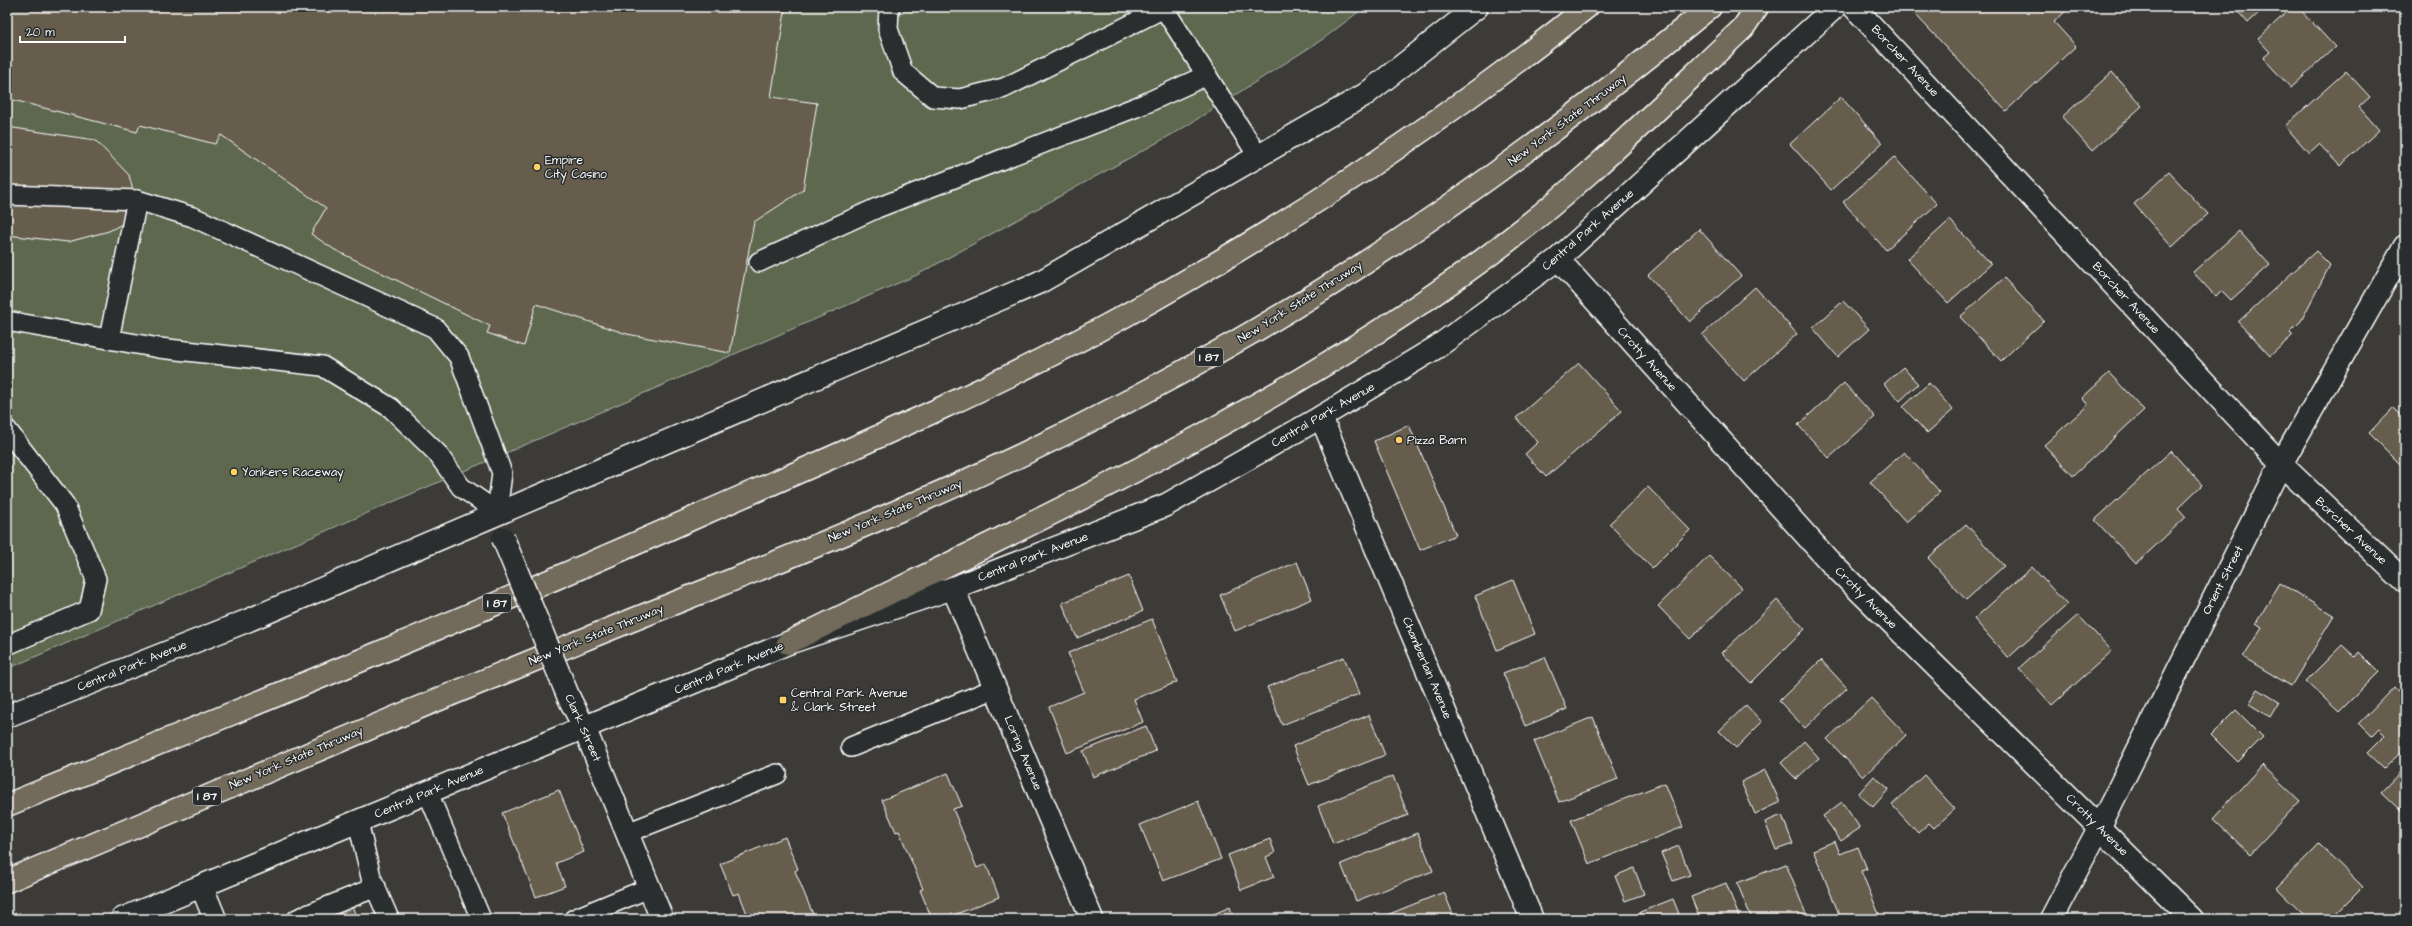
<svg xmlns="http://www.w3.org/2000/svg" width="2412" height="926" font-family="'Architects Daughter',sans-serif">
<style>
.green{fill:#5d6850;stroke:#aeb4a8}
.building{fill:#665d4e;stroke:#fff}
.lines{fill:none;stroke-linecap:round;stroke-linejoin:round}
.service-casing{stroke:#fff;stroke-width:22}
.minor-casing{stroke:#fff;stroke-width:25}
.secondary-casing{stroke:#fff;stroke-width:25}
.motorway-casing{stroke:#fff;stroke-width:25}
.service{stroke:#2a2d2e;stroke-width:19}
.minor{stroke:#2a2d2e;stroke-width:22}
.secondary{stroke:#2a2d2e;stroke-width:22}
.motorway{stroke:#726b5a;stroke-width:22}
.minor-bridge-casing{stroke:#fff;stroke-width:25;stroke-linecap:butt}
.minor-bridge{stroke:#2a2d2e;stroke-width:22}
.poi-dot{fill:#ffd166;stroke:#2a2d2e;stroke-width:1.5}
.labels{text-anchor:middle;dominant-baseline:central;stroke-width:3;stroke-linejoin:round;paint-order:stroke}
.shield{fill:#2a2d2e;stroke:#bfc0c0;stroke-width:1}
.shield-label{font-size:11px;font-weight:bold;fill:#fff}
.street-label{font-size:12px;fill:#fff;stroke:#2a2d2e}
.poi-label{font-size:12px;fill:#fff;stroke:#2a2d2e;text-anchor:start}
</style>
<rect width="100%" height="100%" fill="#3c3b38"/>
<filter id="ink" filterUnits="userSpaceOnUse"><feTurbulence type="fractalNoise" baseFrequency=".025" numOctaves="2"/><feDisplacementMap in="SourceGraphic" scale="8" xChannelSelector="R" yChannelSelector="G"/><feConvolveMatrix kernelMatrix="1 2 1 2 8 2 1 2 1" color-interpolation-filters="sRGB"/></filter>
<g filter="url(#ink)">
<path class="green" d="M7 7H1365L1323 39 1180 130 917 275 7 669Z"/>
<g class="building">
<path d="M7 7H759L785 12 771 97 817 103 803 190 754 222 730 353 627 334 536 304 524 346 487 333 490 326 335 250 311 234 326 208 221 135 215 144 140 125 137 132 13 100 7 101Z"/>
<path d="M1920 7H2070L2054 22 2076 46 2006 111 1914 13Z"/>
<path d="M2234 7H2265L2248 23Z"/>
<path d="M2292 7H2298L2335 47 2291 88 2263 58 2270 52 2258 39Z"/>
<path d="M2346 71 2370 97 2359 107 2379 130 2340 166 2319 144 2309 153 2285 126Z"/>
<path d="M2112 72 2142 106 2092 151 2062 117Z"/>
<path d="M1841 97 1882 143 1831 190 1790 144Z"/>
<path d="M7 127 95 140 129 175 139 215 109 231 68 242 7 235Z"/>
<path d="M1894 157 1937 204 1886 250 1843 202Z"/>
<path d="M2169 172 2208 214 2172 247 2134 204Z"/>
<path d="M1950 220 1991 264 1948 303 1907 259Z"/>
<path d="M1699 229 1741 276 1690 322 1648 275Z"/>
<path d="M2239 231 2270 265 2231 300 2222 291 2216 297 2193 272Z"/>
<path d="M2316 251 2330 265 2301 321 2290 332 2293 335 2270 356 2238 322Z"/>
<path d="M2004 278 2044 321 2001 361 1960 317Z"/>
<path d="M1755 287 1797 334 1744 381 1702 335Z"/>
<path d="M1843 301 1869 329 1838 357 1813 328Z"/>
<path d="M1579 363 1622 411 1546 477 1525 454 1538 442 1516 418Z"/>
<path d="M1903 367 1918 384 1900 401 1884 384Z"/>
<path d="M2109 373 2144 410 2073 476 2044 445 2088 405 2082 398Z"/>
<path d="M1844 383 1875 417 1829 458 1798 425Z"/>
<path d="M1929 383 1953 410 1927 433 1903 407Z"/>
<path d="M2394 407 2405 418V469L2369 433Z"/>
<path d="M1409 425 1456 535 1420 550 1374 441Z"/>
<path d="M2171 451 2202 485 2178 508 2186 517 2136 564 2095 520Z"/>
<path d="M1904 452 1940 492 1906 522 1870 482Z"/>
<path d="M1648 487 1690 530 1652 568 1609 524Z"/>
<path d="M1966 524 2004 566 1966 600 1928 558Z"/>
<path d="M1709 556 1742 588 1690 639 1658 606Z"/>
<path d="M1297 562 1312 599 1235 631 1220 595Z"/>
<path d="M2032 567 2067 605 2008 658 1974 619Z"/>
<path d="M1129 576 1143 611 1077 638 1062 603Z"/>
<path d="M1513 580 1535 634 1497 650 1475 596Z"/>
<path d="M2280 583 2334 616 2291 686 2243 657 2262 627 2256 623Z"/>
<path d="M1777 600 1805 629 1751 683 1722 653Z"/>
<path d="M2078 615 2112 651 2052 705 2019 668Z"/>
<path d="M1152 619 1177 682 1134 699 1143 722 1067 753 1049 707 1084 692 1068 653Z"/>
<path d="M2342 645 2355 657 2359 652 2379 672 2339 712 2306 681Z"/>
<path d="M1344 657 1359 694 1282 725 1267 687Z"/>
<path d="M1545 657 1567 709 1525 726 1503 673Z"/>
<path d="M1821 660 1847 688 1805 728 1779 701Z"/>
<path d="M2394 687 2405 698V753L2403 755 2401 752 2384 769 2367 753 2385 735 2379 729 2372 736 2359 723Z"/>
<path d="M2258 689 2279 702 2270 717 2249 704Z"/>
<path d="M1871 698 1906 735 1863 777 1827 739Z"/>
<path d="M1746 705 1762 722 1736 748 1719 731Z"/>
<path d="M2236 710 2263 737 2238 762 2211 735Z"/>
<path d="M1369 715 1385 755 1309 785 1293 746Z"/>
<path d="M1593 717 1618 779 1559 802 1534 741Z"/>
<path d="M1146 726 1156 751 1093 777 1083 751Z"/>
<path d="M1804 741 1819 758 1796 779 1781 763Z"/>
<path d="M2262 765 2300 801 2250 854 2213 819Z"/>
<path d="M2405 767V815L2381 792Z"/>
<path d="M1765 770 1780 802 1755 814 1741 782Z"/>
<path d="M948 773 962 806 953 809 977 868 986 864 999 897 944 919H932L920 890 923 889 899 831 896 832 882 800Z"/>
<path d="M1924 775 1955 809 1934 828 1929 823 1918 833 1892 805Z"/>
<path d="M1393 776 1408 815 1333 844 1318 806Z"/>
<path d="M1874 776 1889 789 1873 807 1858 794Z"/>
<path d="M1665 783 1683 827 1589 864 1571 820Z"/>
<path d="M559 790 584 852 556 863 565 886 536 897 502 813Z"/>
<path d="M1198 801 1221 859 1163 881 1140 825Z"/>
<path d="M1842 802 1860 828 1841 841 1823 816Z"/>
<path d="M1782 815 1793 844 1776 850 1765 822Z"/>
<path d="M1418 833 1433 871 1356 901 1341 864Z"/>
<path d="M785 837 798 869 795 871 815 919H749L739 893 733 895 720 864Z"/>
<path d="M1270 839 1275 853 1266 857 1274 877 1241 890 1228 855Z"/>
<path d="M1835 841 1840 854 1858 847 1867 869 1861 871 1881 919H1841L1813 850Z"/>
<path d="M2319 844 2363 887 2331 919H2308L2276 888Z"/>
<path d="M1679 846 1690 875 1673 881 1661 853Z"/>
<path d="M1786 864 1808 919H1752L1737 883Z"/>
<path d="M1634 868 1644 894 1625 901 1615 876Z"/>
<path d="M1726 883 1740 919H1700L1691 897Z"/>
<path d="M1444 892 1455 919H1377Z"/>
<path d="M1673 899 1681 919H1642L1640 912Z"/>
<path d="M351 903 357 919H313Z"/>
<path d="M1230 907 1234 919H1202Z"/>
</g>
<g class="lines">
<defs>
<g id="service">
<path d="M889 7 888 29 903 72 933 97 960 99 1004 88 1166 7"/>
<path d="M1163 7 1258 156"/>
<path d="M7 195 137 200 193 217 435 328 459 357 502 473 497 512 461 487 437 453 391 408 322 366 159 348 7 321"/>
<path d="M759 262 877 208 1144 104 1207 75"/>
<path d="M109 339 137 200"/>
<path d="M7 430 65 505 96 579 89 610 7 645"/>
<path d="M851 747 996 688"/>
<path d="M428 793 481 919"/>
<path d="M358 822 371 877 389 919"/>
<path d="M627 833 777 774"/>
<path d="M297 919 376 887"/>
<path d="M574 919 649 888"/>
</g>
<g id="minor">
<path d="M1854 7 2281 464 2405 582"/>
<path d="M1558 259 1830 562 2192 919"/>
<path d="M1321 417 1532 919"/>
<path d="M953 588 1092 919"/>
<path d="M569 698 584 727 662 919"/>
<path d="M202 887 215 919"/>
<path d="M2051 919 2099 828 2281 464 2405 246"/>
</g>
<g id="secondary">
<path d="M7 716 249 620 1040 282 1366 94 1477 7"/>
<path d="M122 919 788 643 953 588 1166 505 1321 417 1437 347 1558 259 1835 7"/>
</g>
<g id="motorway">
<path d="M788 643C1024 526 1268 417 1481 261 1576 192 1658 108 1743 28L1757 7"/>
<path d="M7 805C241 710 476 615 707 512 846 451 986 392 1119 319 1284 228 1440 125 1587 7"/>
<path d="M7 881C197 800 387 720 578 642 685 598 794 557 900 510 1015 461 1128 404 1237 341 1405 245 1561 130 1710 7"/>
</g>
</defs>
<use href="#service" class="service-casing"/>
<use href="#minor" class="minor-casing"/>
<use href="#secondary" class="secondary-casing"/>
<use href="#motorway" class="motorway-casing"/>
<use href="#service" class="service"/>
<use href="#minor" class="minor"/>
<use href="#secondary" class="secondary"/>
<use href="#motorway" class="motorway"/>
<defs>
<path id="minor-bridge" d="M503 538 569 698"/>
</defs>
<use href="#minor-bridge" class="minor-bridge-casing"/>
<use href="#minor-bridge" class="minor-bridge"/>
</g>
</g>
<g class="poi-dot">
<circle cx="537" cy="167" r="4"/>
<circle cx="1399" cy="440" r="4"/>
<circle cx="234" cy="472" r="4"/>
<rect x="779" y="696" width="8" height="8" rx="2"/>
</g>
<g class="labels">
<g class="shield">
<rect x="1195" y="348" width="28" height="18" rx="3"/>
<rect x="483" y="594" width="28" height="18" rx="3"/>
<rect x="193" y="787" width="28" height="18" rx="3"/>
</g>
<g class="shield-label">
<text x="1209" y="357">I 87</text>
<text x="497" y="603">I 87</text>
<text x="207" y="796">I 87</text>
</g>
<g class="street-label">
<text transform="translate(1905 61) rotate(47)">Borcher Avenue</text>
<text transform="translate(1567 120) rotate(-37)">New York State Thruway</text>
<text transform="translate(1588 230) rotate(-41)">Central Park Avenue</text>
<text transform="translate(2126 298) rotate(47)">Borcher Avenue</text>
<text transform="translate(1300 302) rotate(-32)">New York State Thruway</text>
<text transform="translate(1647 359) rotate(48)">Crotty Avenue</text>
<text transform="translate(1323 415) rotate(-30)">Central Park Avenue</text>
<text transform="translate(895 511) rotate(-23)">New York State Thruway</text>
<text transform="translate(2351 531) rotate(43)">Borcher Avenue</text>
<text transform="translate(1033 557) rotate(-21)">Central Park Avenue</text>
<text transform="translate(2223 580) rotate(-63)">Orient Street</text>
<text transform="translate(1866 598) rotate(45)">Crotty Avenue</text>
<text transform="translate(596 635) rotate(-22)">New York State Thruway</text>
<text transform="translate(132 666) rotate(-22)">Central Park Avenue</text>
<text transform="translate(729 668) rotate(-23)">Central Park Avenue</text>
<text transform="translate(1427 668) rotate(67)">Chamberlain Avenue</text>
<text transform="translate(583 728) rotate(66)">Clark Street</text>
<text transform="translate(1023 753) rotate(67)">Loring Avenue</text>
<text transform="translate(296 758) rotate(-23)">New York State Thruway</text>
<text transform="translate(429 792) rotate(-23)">Central Park Avenue</text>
<text transform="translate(2097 825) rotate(45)">Crotty Avenue</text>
</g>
<g class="poi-label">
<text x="545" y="160">Empire<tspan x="545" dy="14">City Casino</tspan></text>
<text x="1407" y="440">Pizza Barn</text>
<text x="242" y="472">Yonkers Raceway</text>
<text x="791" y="693">Central Park Avenue<tspan x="791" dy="14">&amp; Clark Street</tspan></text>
</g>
</g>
<rect width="2412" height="926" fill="none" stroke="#2a2d2e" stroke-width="24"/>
<rect x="12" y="12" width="2388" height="902" fill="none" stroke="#fff" stroke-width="1.5" filter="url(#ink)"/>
<path d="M20 36v6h105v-6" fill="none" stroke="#ffffff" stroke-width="2"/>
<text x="26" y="36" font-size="12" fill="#ffffff" stroke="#2a2d2e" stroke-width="3" paint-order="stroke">20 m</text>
</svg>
